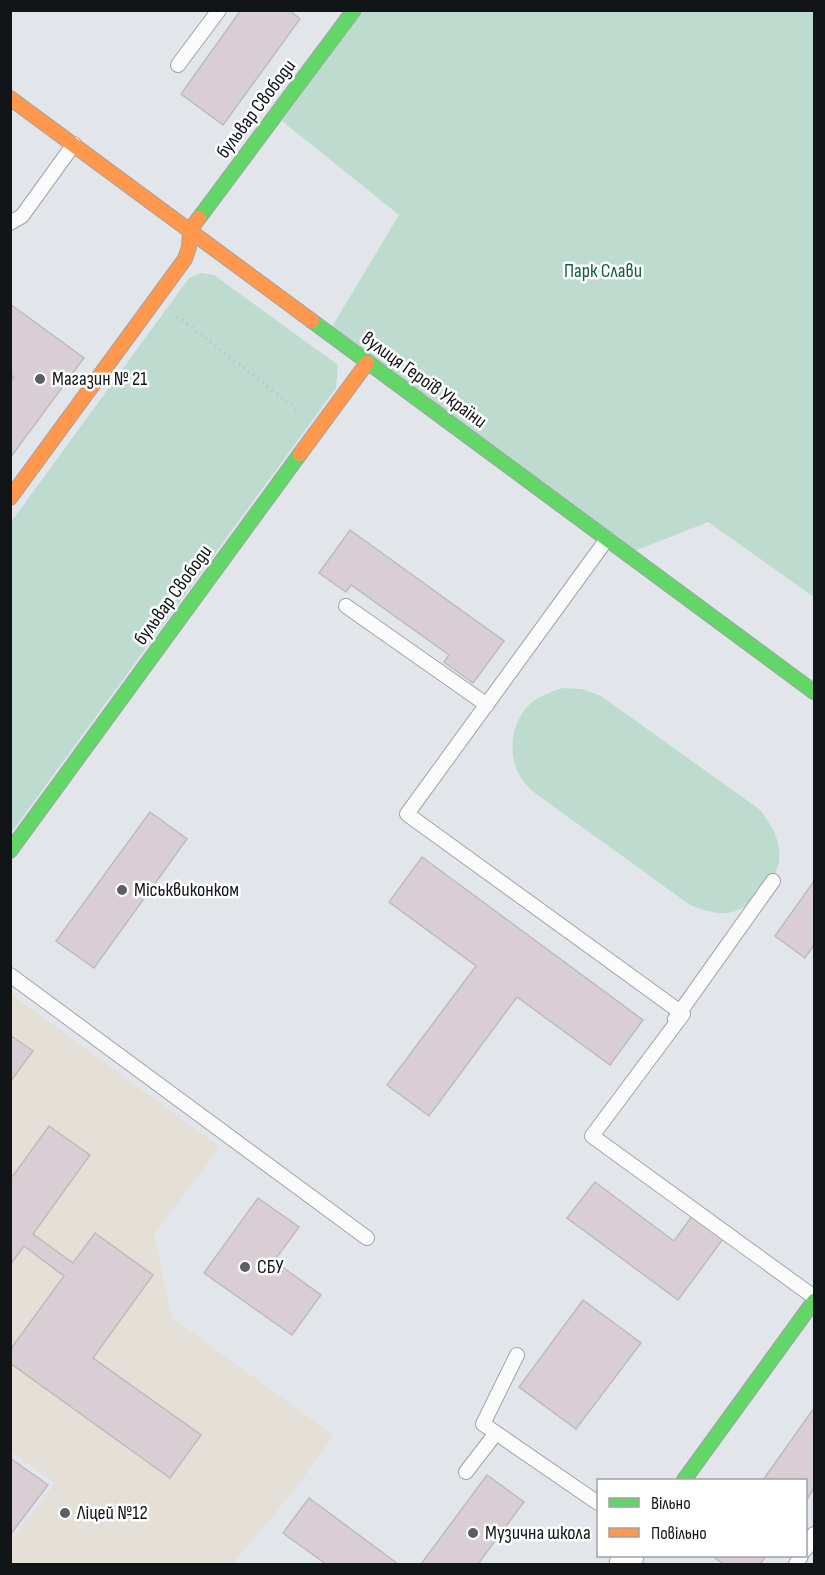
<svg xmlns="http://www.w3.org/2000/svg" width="825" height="1575" font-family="'Sofia Sans Condensed',sans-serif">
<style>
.education{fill:#e4dfd7}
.green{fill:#bddccf}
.building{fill:#d8ced4;stroke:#bcbbbe;stroke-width:1.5}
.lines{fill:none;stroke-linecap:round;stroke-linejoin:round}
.lane-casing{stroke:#a0a3a7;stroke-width:16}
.street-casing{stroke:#a0a3a7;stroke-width:29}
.fast-casing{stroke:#a0a3a7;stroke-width:16}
.slow-casing{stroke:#a0a3a7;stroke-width:16}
.path{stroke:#c4c5c7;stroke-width:4;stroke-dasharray:1.5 4.5;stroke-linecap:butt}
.lane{stroke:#fbfbfc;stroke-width:14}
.street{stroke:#fbfbfc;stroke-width:27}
.fast{stroke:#63d668;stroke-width:14}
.slow{stroke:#ff974d;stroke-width:14}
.poi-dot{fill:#5b5e62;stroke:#fff;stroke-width:2}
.labels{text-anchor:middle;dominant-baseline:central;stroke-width:5;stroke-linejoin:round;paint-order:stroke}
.street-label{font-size:20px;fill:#121518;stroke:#fff}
.park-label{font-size:20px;fill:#105f41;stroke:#fff}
.poi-label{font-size:20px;fill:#121518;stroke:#fff;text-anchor:start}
</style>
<rect width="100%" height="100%" fill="#e2e6eb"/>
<path class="education" d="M11 994 220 1147 154 1235 172 1318 333 1435 296 1488 233 1564H11L10 1542 55 1483 11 1452Z"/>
<g class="green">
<path d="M363 11H814V597L708 522 627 554 330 330 399 215 282 121Z"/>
<path d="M201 273 214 275 338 365 336 388 11 833V522L189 278Z"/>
<path d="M563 688 582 689 601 696 759 809C782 836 789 865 762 892 737 917 723 918 690 905L535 793C530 789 525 784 522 779 507 758 510 723 529 705 539 696 550 692 563 688Z"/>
</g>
<g class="building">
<path d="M241 10H289L300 19 223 125 181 94Z"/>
<path d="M10 304 84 358 10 458V382L14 377 10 374Z"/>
<path d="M350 530 504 641 473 683 444 662 449 655 351 585 346 592 319 573Z"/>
<path d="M150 812 187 839 94 968 56 941Z"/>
<path d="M422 857 643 1020 610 1065 517 997 429 1116 387 1085 476 966 389 902Z"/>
<path d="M814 881V945L805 958 775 936Z"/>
<path d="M10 1035 33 1051 10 1082Z"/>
<path d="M49 1126 90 1155 33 1234 73 1263 95 1233 153 1275 93 1358 201 1435 170 1478 10 1363V1350L64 1276 24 1246 10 1265V1174L13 1176Z"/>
<path d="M595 1182 674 1241 692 1216 723 1239 678 1300 567 1218Z"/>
<path d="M258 1198 299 1227 274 1261 321 1295 292 1335 204 1273Z"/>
<path d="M583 1300 641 1343 576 1429 519 1387Z"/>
<path d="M814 1408V1488L806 1501V1480H763Z"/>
<path d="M10 1458 48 1485 10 1535Z"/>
<path d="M487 1475 524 1502 478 1564H421Z"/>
<path d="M309 1498 398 1564H326L283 1533Z"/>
<path d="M712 1556H766L760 1564H724Z"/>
</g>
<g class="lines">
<defs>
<g id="lane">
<path d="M178 65 219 10"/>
<path d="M10 223 22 216 74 144"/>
<path d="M607 539 407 814 683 1014 592 1136 814 1297"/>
<path d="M346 606 487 705"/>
<path d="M10 975 367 1238"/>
<path d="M675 1019 773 881"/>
<path d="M517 1355 483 1424 598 1503"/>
<path d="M466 1472 496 1433"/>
<path d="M806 1549 814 1534"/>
<path d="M796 1564 801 1556"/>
</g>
<path id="street" d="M623 1564 630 1556"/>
<g id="fast">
<path d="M199 218 354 10"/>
<path d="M312 321 814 692"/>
<path d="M10 851 300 454"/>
<path d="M684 1480 814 1301"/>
</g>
<g id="slow">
<path d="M10 98 312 321"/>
<path d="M300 454 367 363"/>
<path d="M10 498 185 259 189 247 190 230 199 218"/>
</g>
</defs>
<use href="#lane" class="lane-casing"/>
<use href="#street" class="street-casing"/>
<use href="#fast" class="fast-casing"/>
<use href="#slow" class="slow-casing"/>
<path class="path" d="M177 316 299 411"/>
<use href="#lane" class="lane"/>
<use href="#street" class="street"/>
<use href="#fast" class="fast"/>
<use href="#slow" class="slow"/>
</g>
<g class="poi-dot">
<circle cx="40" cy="379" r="6"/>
<circle cx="122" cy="890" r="6"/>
<circle cx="245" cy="1267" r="6"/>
<circle cx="65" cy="1513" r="6"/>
<circle cx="473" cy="1533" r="6"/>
</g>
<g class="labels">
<g class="street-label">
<text transform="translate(256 109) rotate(-53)">бульвар Свободи</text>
<text transform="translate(424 380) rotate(36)">вулиця Героїв України</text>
<text transform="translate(173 595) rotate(-54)">бульвар Свободи</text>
</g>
<g class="park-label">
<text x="603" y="271">Парк Слави</text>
</g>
<g class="poi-label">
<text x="52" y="379">Магазин № 21</text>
<text x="134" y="890">Міськвиконком</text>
<text x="257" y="1267">СБУ</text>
<text x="77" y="1513">Ліцей №12</text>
<text x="485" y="1533">Музична школа</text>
</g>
</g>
<rect width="825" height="1575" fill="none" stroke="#121518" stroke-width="24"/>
<rect x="597" y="1479" width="210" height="78" fill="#ffffff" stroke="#a0a1a3" stroke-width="1.5"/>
<rect x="609" y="1498" width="30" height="9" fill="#63d668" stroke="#a0a1a3" stroke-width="1.5"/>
<text x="651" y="1509" font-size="18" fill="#121518">Вільно</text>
<rect x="609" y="1528" width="30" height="9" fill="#ff974d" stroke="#a0a1a3" stroke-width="1.5"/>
<text x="651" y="1539" font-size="18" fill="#121518">Повільно</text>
</svg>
